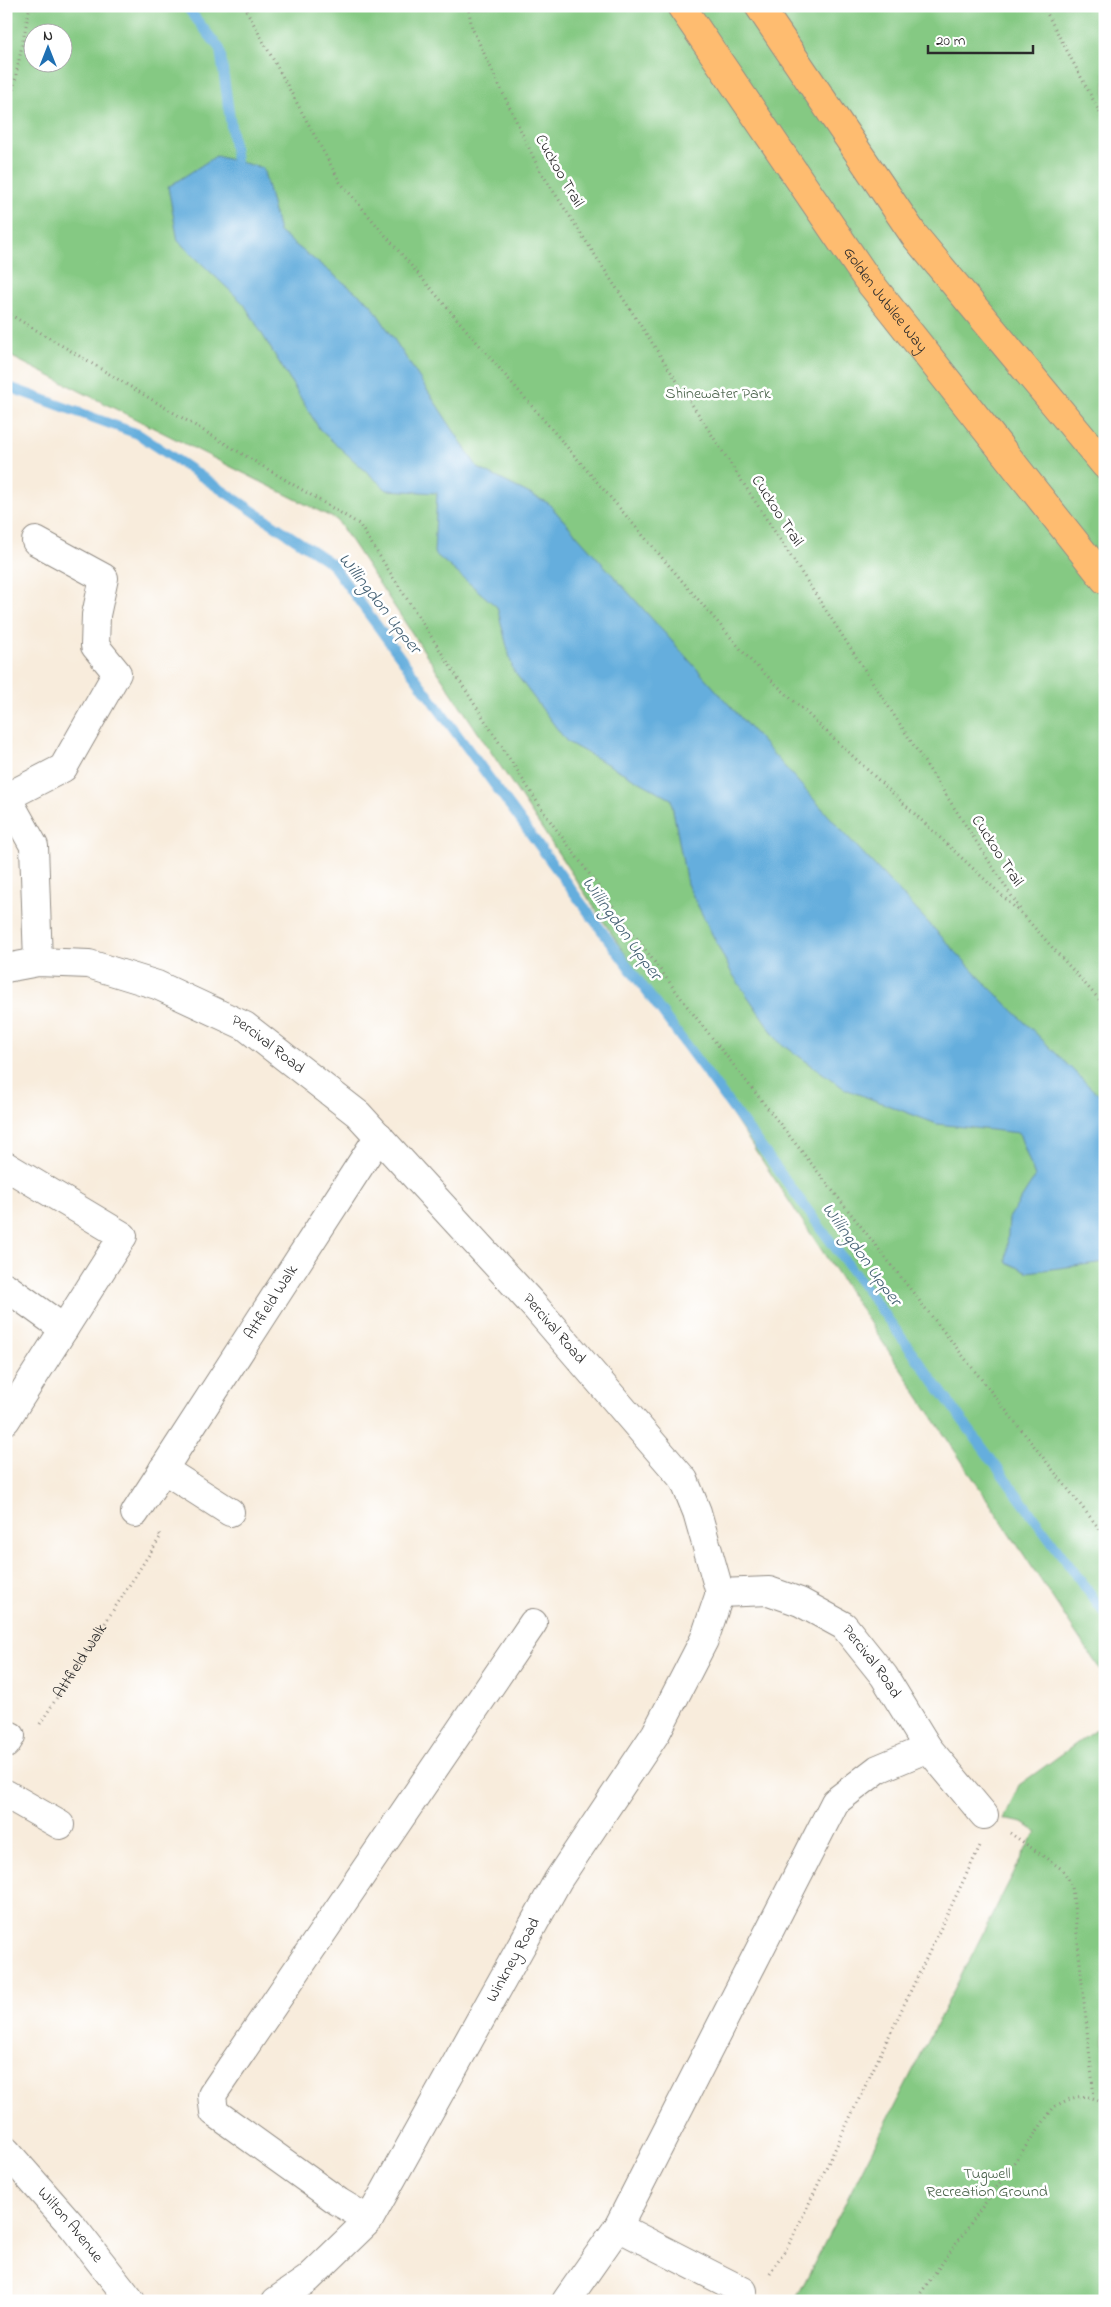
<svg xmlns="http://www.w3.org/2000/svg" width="1111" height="2307" font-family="'Indie Flower',sans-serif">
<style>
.green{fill:#85c983;stroke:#587a57;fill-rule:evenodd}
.water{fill:#65aedd;stroke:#486c84}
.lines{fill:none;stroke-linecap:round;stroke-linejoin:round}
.stream{stroke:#65aedd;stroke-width:10}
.minor-casing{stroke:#928c84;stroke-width:30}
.highway-casing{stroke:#928c84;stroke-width:30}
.path{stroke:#928c84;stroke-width:3;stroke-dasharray:1 4;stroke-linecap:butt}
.minor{stroke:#fff;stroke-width:28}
.highway{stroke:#febc70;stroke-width:28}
.labels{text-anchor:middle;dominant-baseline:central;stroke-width:5;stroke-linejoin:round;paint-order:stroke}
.street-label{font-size:16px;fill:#2b2b2b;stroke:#fff}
.park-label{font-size:16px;fill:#4a624a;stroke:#fff}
.water-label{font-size:18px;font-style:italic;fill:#425f72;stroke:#fff}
</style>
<rect width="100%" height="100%" fill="#fff"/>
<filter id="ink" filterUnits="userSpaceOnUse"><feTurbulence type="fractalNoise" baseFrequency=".02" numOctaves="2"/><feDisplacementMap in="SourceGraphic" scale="10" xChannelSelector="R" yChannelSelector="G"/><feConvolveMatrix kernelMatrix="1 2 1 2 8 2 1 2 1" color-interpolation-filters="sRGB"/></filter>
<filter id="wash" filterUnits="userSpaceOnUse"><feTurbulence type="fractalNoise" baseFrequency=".0096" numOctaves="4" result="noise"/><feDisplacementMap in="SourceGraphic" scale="20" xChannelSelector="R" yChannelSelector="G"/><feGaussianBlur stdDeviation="1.12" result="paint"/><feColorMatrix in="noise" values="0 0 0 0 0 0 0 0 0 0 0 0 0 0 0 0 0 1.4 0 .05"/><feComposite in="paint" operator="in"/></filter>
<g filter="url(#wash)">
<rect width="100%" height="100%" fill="#f8ecdc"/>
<g class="green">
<path d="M6 6H1105V1677L337 520 6 354ZM32 32H62V62H32Z"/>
<path d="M1105 1723V2301H795L1031 1839 1038 1833 1023 1823 1004 1819 1019 1785Z"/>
</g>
<path class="water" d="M216 156 263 168 279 232 371 304 478 468 548 503 845 834 987 985 1092 1089 1105 1099V1262L1028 1272 1006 1262 1009 1218 1035 1177 1019 1133 937 1124 845 1089 779 1042 731 972 687 884 671 799 567 742 513 670 497 607 434 553 437 493 387 490 320 430 244 304 178 241 168 187Z"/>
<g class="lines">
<g class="stream">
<path d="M186 6 220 49 236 161"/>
<path d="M6 386 138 434 331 563 1105 1614"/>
</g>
</g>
</g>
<g filter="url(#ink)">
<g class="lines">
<defs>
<g id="minor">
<path d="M6 796 34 846 38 962"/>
<path d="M7 797 63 768 117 673 95 646 96 615 104 578 36 541"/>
<path id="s2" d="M6 968 38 962 89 964 157 985 245 1026 358 1114 537 1309 684 1480 697 1512 720 1593 769 1591 800 1602 844 1626 884 1676 928 1748 984 1815"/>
<path d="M6 1166 123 1236 6 1420"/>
<path d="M6 1287 64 1329"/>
<path d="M163 1469 230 1512"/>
<path id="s3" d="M135 1513 379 1136"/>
<path d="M6 1744 11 1736"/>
<path d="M6 1794 60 1825"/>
<path id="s4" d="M6 2151 73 2227 131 2301"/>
<path d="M369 2220 339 2202 214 2112 212 2095 533 1623"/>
<path id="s5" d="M276 2301 308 2279 369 2220 558 1880 656 1733 704 1640 720 1593"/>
<path d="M566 2301 618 2227"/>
<path d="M738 2301 743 2291 618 2227 835 1802 878 1769 928 1748"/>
</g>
<g id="highway">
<path id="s6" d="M681 6 867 279 1105 580"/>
<path d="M759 6 914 235 1105 465"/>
</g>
</defs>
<use href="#minor" class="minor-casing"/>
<use href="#highway" class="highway-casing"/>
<g class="path">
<path d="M244 6 340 182 426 283 751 661 1025 917"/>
<path d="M468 6 472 28 539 169 1022 912"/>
<path d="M1043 6 1105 122"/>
<path d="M6 124 30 6"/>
<path d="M6 312 359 524 545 814 687 1006 1105 1536"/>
<path d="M1025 917 1105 1006"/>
<path id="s1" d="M40 1724 161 1536 158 1533"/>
<path d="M1010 1833 1063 1870 1072 1886 1094 2097"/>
<path d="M770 2273 791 2241 980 1846"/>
<path d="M915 2301 1054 2107C1073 2096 1086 2091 1105 2105"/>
</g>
<use href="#minor" class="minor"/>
<use href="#highway" class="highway"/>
</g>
</g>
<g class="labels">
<g class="street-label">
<text transform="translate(559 171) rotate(60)">Cuckoo Trail</text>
<text stroke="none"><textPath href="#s6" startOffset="358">Golden Jubilee Way</textPath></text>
<text transform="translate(777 511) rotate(57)">Cuckoo Trail</text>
<text transform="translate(997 851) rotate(57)">Cuckoo Trail</text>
<text stroke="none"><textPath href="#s2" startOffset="281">Percival Road</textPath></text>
<text stroke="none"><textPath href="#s3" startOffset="251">Attfield Walk</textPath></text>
<text stroke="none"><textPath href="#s2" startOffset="686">Percival Road</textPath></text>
<text stroke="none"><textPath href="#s1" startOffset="75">Attfield Walk</textPath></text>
<text stroke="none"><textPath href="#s2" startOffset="1181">Percival Road</textPath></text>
<text stroke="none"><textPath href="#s5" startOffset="421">Winkney Road</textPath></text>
<text stroke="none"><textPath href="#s4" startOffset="98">Wilton Avenue</textPath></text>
</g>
<g class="park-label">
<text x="718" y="394">Shinewater Park</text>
<text x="987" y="2174">Tugwell<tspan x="987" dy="18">Recreation Ground</tspan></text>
</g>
<g class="water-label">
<text transform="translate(379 604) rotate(52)">Willingdon Upper</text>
<text transform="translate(621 929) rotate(54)">Willingdon Upper</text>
<text transform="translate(861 1255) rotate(54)">Willingdon Upper</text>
</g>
</g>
<rect width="1111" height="2307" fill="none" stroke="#fff" stroke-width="25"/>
<g transform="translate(48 48)"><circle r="24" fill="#ffffff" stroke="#aaaaaa"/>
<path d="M0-4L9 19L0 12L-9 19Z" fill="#1f6fb2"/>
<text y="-8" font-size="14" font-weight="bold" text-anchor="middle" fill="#2b2b2b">N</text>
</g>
<path d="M928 45v8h105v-8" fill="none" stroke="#2b2b2b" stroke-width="2.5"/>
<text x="936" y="45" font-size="15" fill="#2b2b2b" stroke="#ffffff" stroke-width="4" paint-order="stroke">20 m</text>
</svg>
